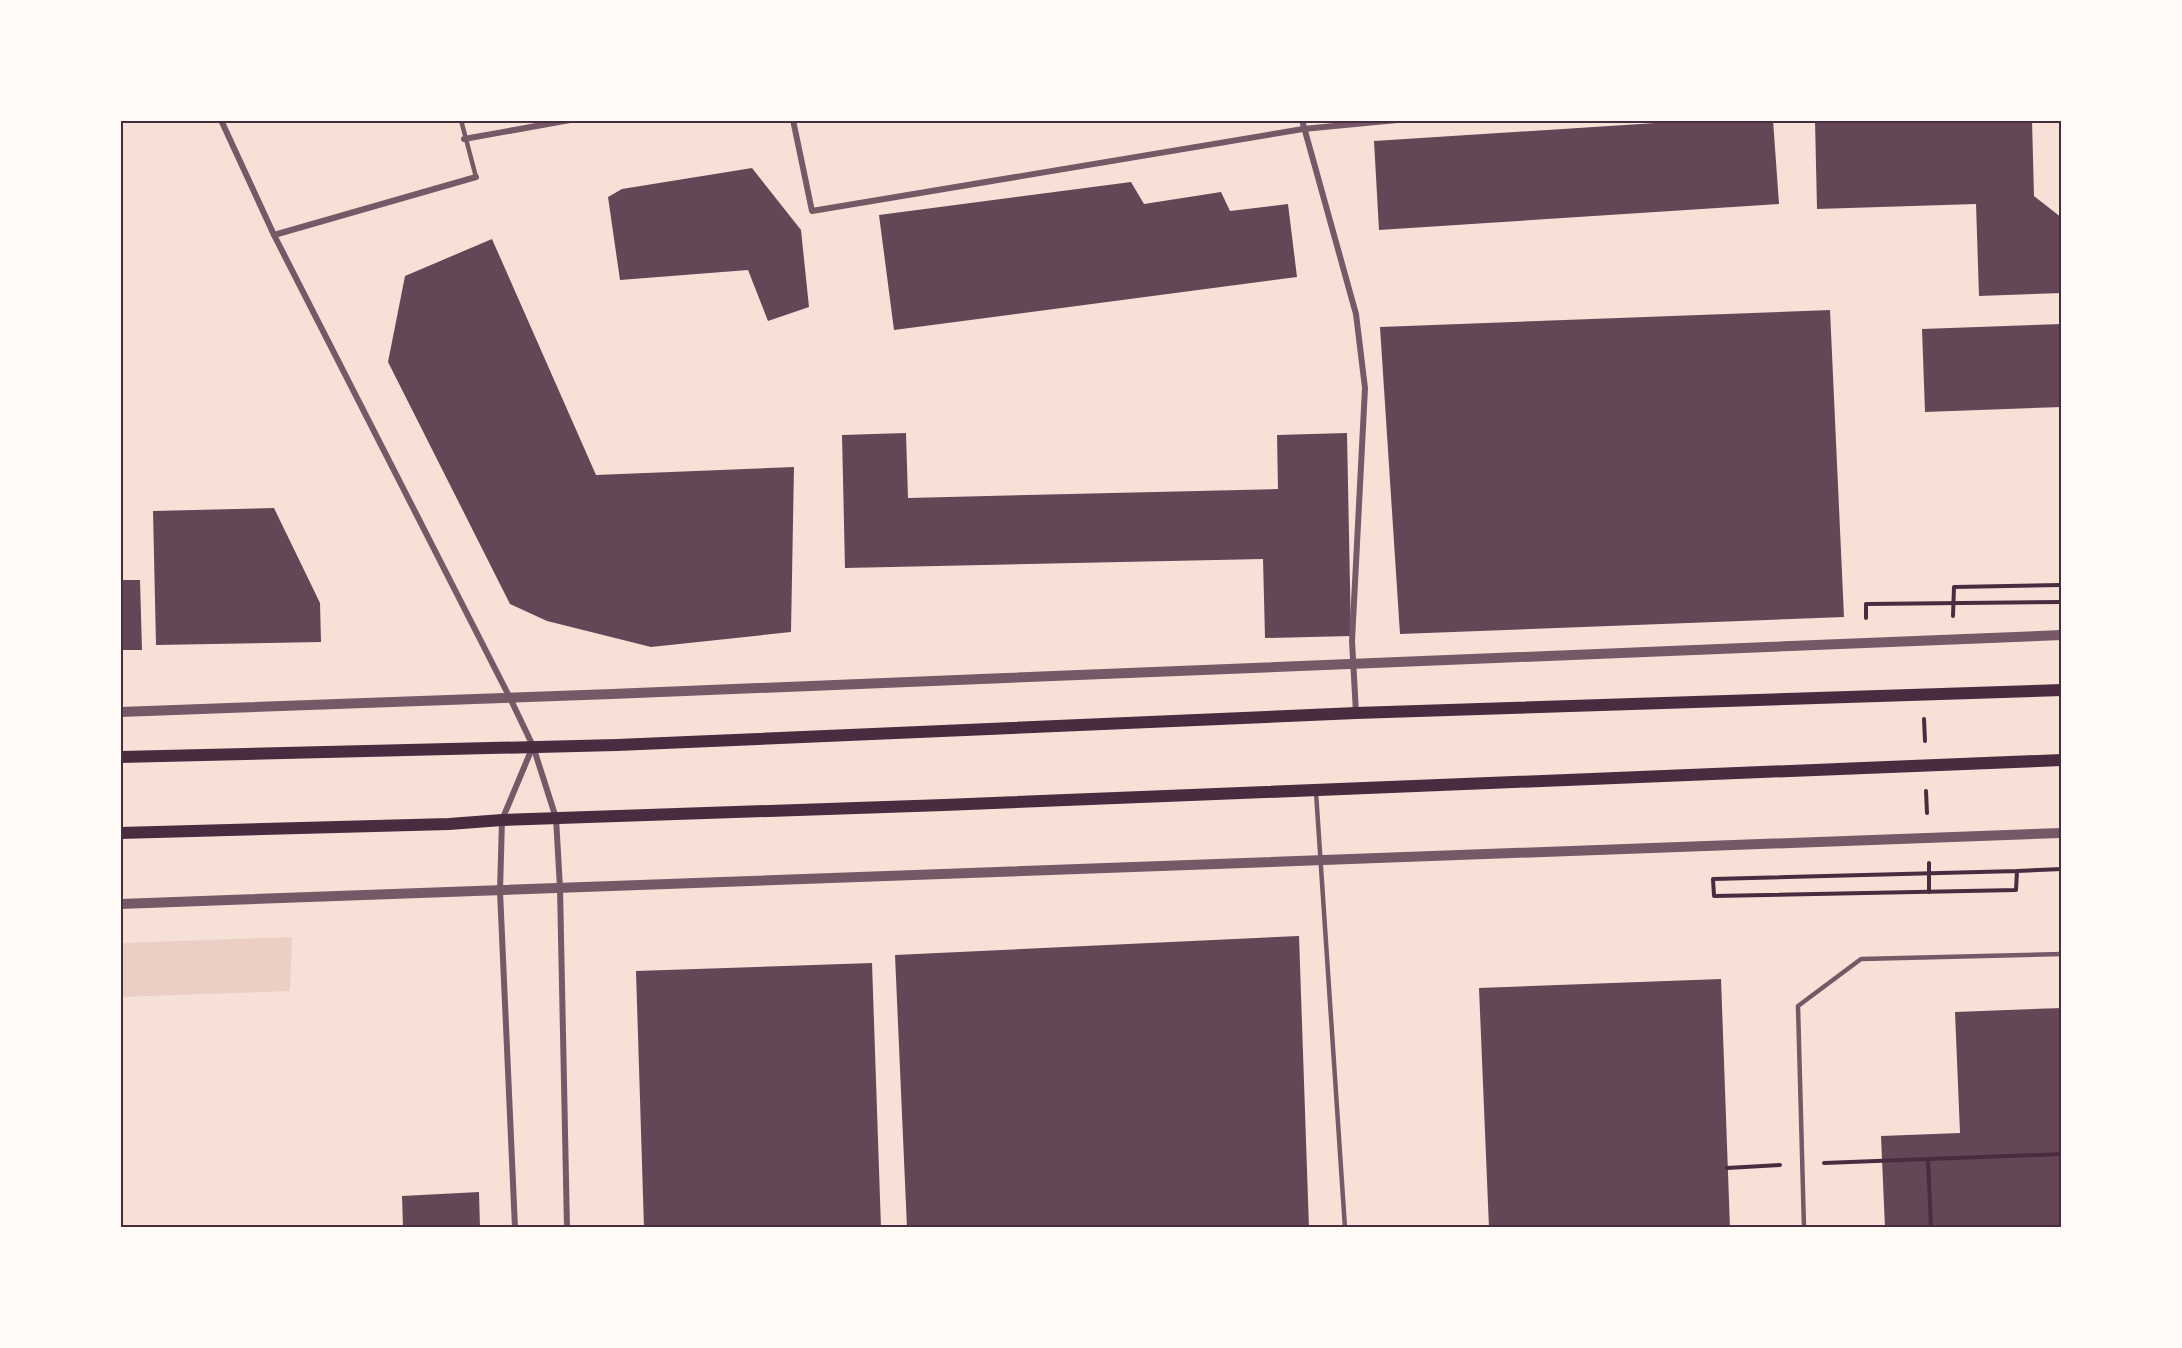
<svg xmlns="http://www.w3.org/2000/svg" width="2182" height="1348" font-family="Cabin,sans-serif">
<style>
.green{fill:#ebcfc5}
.building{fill:#644757}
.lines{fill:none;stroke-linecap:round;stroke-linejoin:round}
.path{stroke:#4a2c40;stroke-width:4}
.service{stroke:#755966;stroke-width:4.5}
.minor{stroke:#755966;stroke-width:6}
.tertiary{stroke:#755966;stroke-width:10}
.secondary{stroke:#4a2c40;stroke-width:12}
.neatline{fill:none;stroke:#4a2c40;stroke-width:2}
</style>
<rect width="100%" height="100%" fill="#f7e1d7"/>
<path class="green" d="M292 937 290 991 120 997V943Z"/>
<g class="building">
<path d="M1702 120H1773L1779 204 1379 230 1374 141Z"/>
<path d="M1815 120H2032L2034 196 2062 218V293L1979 296 1976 204 1817 209Z"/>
<path d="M752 168 801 230 809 307 768 321 748 270 620 280 608 197 622 189Z"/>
<path d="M1131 182 1144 204 1221 192 1230 211 1288 204 1297 277 894 330 879 215Z"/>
<path d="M492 239 596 475 794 467 791 632 651 647 547 621 510 604 388 362 405 276Z"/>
<path d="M1830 310 1844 617 1400 634 1380 327Z"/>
<path d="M2062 324V407L1925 412 1922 329Z"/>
<path d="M906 433 908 498 1278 489 1277 435 1347 433 1351 636 1265 638 1263 559 845 568 842 435Z"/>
<path d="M274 508 320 603 321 642 156 645 153 511Z"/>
<path d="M120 580H140L142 650H120Z"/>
<path d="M1299 936 1309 1228H907L895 955Z"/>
<path d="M872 963 881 1228H644L636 971Z"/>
<path d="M1721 979 1730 1228H1489L1479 988Z"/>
<path d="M2062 1008V1228H1885L1881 1136 1960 1133 1955 1012Z"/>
<path d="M479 1192 480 1228H403L402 1196Z"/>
</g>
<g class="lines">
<g class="path">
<path d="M1953 616 1954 587 2062 585"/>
<path d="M1866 618V604L2062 602"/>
<path d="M1924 719 1925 741"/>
<path d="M1926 791 1927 813"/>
<path d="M1929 863V892"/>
<path d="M2017 871 1713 879 1714 896 2016 890 2017 871 2062 869"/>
<path d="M1928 1159 1931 1228"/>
<path d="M1824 1163 2062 1154"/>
<path d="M1727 1168 1780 1165"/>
</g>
<g class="service">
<path d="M461 120 476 177"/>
<path d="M1316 792 1345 1228"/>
<path d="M1804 1228 1798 1006 1861 959 2062 954"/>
</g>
<g class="minor">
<path d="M221 120 274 235 510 698 533 746 556 818 560 888 567 1228"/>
<path d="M793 120 812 211 1303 129 1397 120"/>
<path d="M1302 120 1356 314 1365 388 1352 641 1356 713"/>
<path d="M464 139 570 120"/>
<path d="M274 235 476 177"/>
<path d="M515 1228 500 891 502 820 533 746"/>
</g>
<g class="tertiary">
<path d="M120 712 612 694 2062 635"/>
<path d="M120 904 2062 833"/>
</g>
<g class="secondary">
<path d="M120 757 617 745 1356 713 2062 690"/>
<path d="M120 833 449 824 502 820 944 805 2062 760"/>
</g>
</g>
<rect width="2182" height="1348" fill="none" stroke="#fffaf5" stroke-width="243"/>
<rect x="122" y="122" width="1938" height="1104" class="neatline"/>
</svg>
